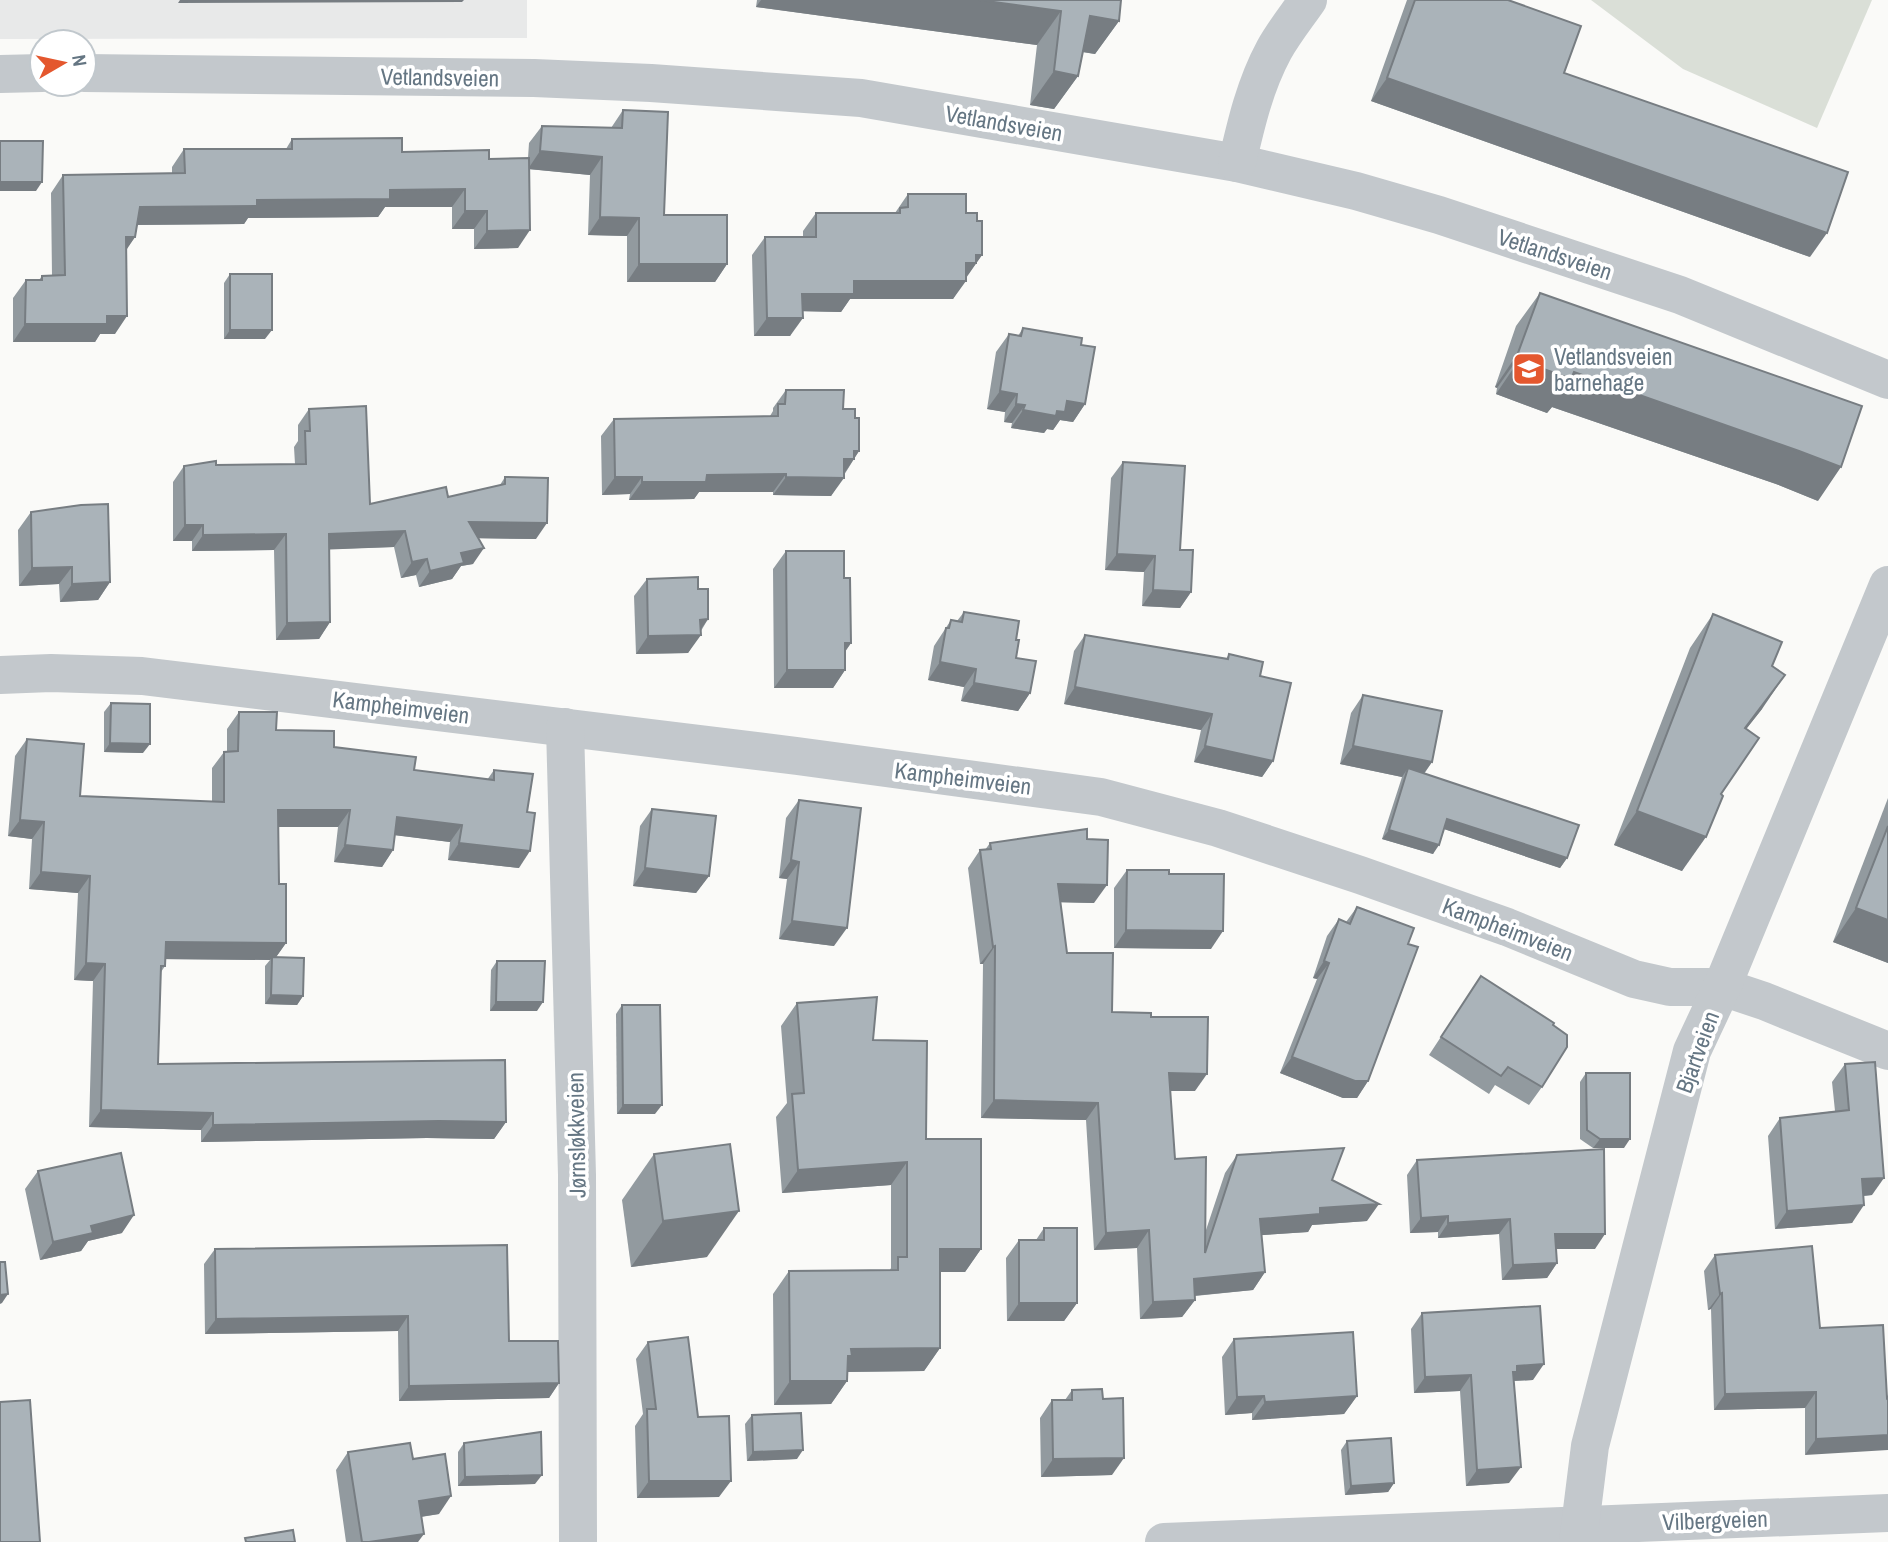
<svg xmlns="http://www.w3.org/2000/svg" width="1888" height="1542" font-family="'Archivo Narrow',sans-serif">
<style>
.built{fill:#e8e9e9}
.green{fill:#dadfd7}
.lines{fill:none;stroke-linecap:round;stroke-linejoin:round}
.street{stroke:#c3c8cc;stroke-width:38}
.wall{fill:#929a9f}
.shaded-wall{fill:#777d82}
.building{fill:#aab3b9;stroke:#777d82;stroke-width:2}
.labels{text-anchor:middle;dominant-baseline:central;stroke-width:7;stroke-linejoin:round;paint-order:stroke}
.street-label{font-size:23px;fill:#657683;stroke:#fff}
.poi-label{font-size:23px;fill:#657683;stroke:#fff;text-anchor:start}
</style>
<rect width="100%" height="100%" fill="#fafaf8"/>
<path class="built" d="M0 0H527V38L0 39Z"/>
<path class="green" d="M1591 0H1872L1817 128 1683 69Z"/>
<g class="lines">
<g class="street">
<path d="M84 73 534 78 651 83 861 98 1237 163 1356 191 1439 215 1680 295 1888 380"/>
<path d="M0 74 42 73"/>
<path d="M1237 163C1246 124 1255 85 1274 50 1284 32 1297 16 1308 0"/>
<path d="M0 675 51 673 142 676 797 756 1101 797 1218 828 1360 875 1507 927 1634 979 1670 987H1722L1764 1001 1888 1051"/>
<path d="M565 727 577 1175 578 1542"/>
<path d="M1164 1542 1888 1513"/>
<path d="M1578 1542 1590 1446 1692 1051 1722 987 1888 585"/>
</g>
</g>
<g class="wall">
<path d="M757 0H1121L1119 21 1095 54 1082 52 1078 76 1054 109 1030 105 1037 45 756 7Z"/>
<path d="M1407 0H1508L1564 73 1810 257 1371 101Z"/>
<path d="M623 110 664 215 727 264 715 282H627V236L588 235 590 175 529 169 518 248 474 249V229H452V207H385L378 217 248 218 244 224 137 225 135 237 126 249 115 334H100L95 342H13V298L26 280H39L42 276H52L51 193 63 175 172 173V167L184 149H286L292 139 402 152 489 159 528 158 529 143 542 126 611 128Z"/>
<path d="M908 194 966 213 977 221 982 255 966 277 953 299H850L841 312 803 311 790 336H754L752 255 765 237H803V231L816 213H895Z"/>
<path d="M230 274 265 339H224V283Z"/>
<path d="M1540 293 1818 501 1776 484 1552 407 1547 413 1496 394 1497 388 1495 387 1516 326Z"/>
<path d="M1023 328 1081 345 1085 404 1073 422 1060 420 1053 430 1047 429 1044 433 1011 428 1012 423 1004 422 1005 412 987 409 996 352 1009 334 1018 336Z"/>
<path d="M786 390 843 409 855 418 859 451 831 496 773 495V492H699L694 499 629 500 630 494 602 495 601 436 614 419 770 416 773 411V408Z"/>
<path d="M309 409 370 504 448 497 500 485 505 477 536 539 479 538 473 564 461 566 452 579 419 587 416 575 401 578 394 547 329 549 330 622 319 639 276 640 274 550 192 551V541H173V482L184 466 295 464 294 447 298 441V425Z"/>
<path d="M1123 462 1180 550 1191 592 1180 608 1142 606 1144 572 1105 570 1111 478Z"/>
<path d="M31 512 110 582 98 600 60 602 59 584 19 586 18 530Z"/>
<path d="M786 551 844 578 851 643 845 652V670L833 688H774L773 569Z"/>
<path d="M647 579 698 589 708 619 701 631 688 653 636 654 634 596Z"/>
<path d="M964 612 1016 640V658L1030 693 1018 711 961 701 964 687 928 680 934 646 951 620 957 621Z"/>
<path d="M1713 614 1772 666 1762 709 1746 729 1721 794 1682 871 1614 845 1690 648Z"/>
<path d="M1085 635 1226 659 1229 654 1260 676 1273 761 1262 777 1194 762 1201 730 1064 704 1074 651Z"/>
<path d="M1363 695 1432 762 1424 774 1567 858 1560 868 1444 829 1433 854 1382 839 1402 777 1340 764 1351 713Z"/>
<path d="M111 703 143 753 104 752V712Z"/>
<path d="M239 712 276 730 414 770 487 780 494 770 519 868 448 860 450 842 395 835 393 850 382 867 334 862 338 827H278L279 884 286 943 276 957 303 996 297 1005 265 1004V966L270 960 165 959V966L161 972 158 1064 506 1122 494 1139 427 1138 201 1142V1130L89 1127 93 981 74 980 78 893 29 889 32 839 8 836 15 756 27 739 80 796 212 802V768L224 752H227V729Z"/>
<path d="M1888 798V963L1833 942Z"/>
<path d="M799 800 834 946 779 939 787 879 779 878 786 818Z"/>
<path d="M652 809 709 876 696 893 633 886 640 826Z"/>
<path d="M1087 839 1094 903 1060 902 1067 953 1112 1012 1151 1017 1195 1091H1170L1175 1159 1205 1233 1225 1173 1237 1155 1332 1180 1367 1221 1312 1225 1308 1232 1261 1235 1265 1272 1253 1290 1195 1296V1300L1182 1317 1140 1319 1137 1248 1094 1250 1086 1120 981 1118 983 964H980L968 868 980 850H985L990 843Z"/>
<path d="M1127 870 1169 874 1211 949 1114 948V888Z"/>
<path d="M1357 907 1408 944 1368 1081 1357 1098H1343L1280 1073 1317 979 1313 978 1327 936 1339 919 1346 922Z"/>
<path d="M497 961 537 1011H490L491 970Z"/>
<path d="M1481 976 1553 1025 1542 1087 1529 1105 1495 1085 1489 1094 1429 1055Z"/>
<path d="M797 1003 873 1040 926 1139 981 1249 965 1272H940V1348L924 1371 847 1372V1381L831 1404 774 1405 773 1294 789 1271 890 1270 891 1268V1185L782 1193 776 1117 787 1103 781 1026Z"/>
<path d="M622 1005 655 1114H617L616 1014Z"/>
<path d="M1845 1064 1872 1195 1864 1196 1852 1223 1775 1229 1768 1136 1780 1118 1835 1111 1832 1082Z"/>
<path d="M1586 1073 1624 1148H1593L1580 1139V1082Z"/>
<path d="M654 1154 707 1257 631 1267 622 1200Z"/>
<path d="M1417 1160 1595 1249H1556L1557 1263 1547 1278 1502 1280 1499 1234 1438 1238V1232L1410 1233 1407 1175Z"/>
<path d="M38 1171 122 1233 88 1241 81 1251 40 1260 25 1189Z"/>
<path d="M1044 1228 1077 1303 1064 1321H1007L1006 1258 1019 1240H1036Z"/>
<path d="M215 1249 509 1341 559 1383 549 1398 399 1401 398 1331 205 1334 204 1264Z"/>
<path d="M1715 1255 1820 1328 1887 1398 1805 1455V1408L1714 1410 1711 1309 1708 1310 1704 1271Z"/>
<path d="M1422 1313 1533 1380 1514 1381 1509 1483 1466 1486 1460 1391 1414 1393 1411 1329Z"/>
<path d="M1234 1339 1357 1396 1344 1414 1252 1420V1413L1225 1415 1222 1357Z"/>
<path d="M648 1342 698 1417 719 1497 637 1498 635 1426 643 1414 636 1359Z"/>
<path d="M1072 1390 1112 1475 1041 1477 1040 1418 1052 1400H1065Z"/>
<path d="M752 1415 797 1459 747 1461 745 1424Z"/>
<path d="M1347 1441 1394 1483 1388 1492 1345 1495 1341 1450Z"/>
<path d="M464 1443 535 1484 458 1486V1452Z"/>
<path d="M348 1452 413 1459 439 1514 421 1517 418 1542H346L336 1470Z"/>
</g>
<g class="shaded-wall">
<path d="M180 0H464L462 2 178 3Z"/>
<path d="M761 0H979L1061 11 1037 45 756 7Z"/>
<path d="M1090 16 1119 21 1095 54 1066 49Z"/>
<path d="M1054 71 1078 76 1054 109 1030 105Z"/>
<path d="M1387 78 1827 233 1810 257 1371 101Z"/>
<path d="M540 151 602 157 590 175 528 169Z"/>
<path d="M0 182H42L36 191H0Z"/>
<path d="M465 189 452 207H385L378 217 248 218 244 224 128 225 140 207 257 200 390 190Z"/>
<path d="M465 211H487L474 229H452Z"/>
<path d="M600 217 639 218 627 236 588 235Z"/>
<path d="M530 230 518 248 474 249 487 231Z"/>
<path d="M126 237H135L123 255Z"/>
<path d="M976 255H982L964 281 966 263Z"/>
<path d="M639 264H727L715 282H627Z"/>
<path d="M854 281H966L953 299H850L841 312 790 311 802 294Z"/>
<path d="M107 316H127L115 334H100L95 342H13L25 324Z"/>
<path d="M767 318H803L790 336H754Z"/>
<path d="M230 330H272L265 339H224Z"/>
<path d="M1518 353 1521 354 1497 388 1495 387Z"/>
<path d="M1519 360 1574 372 1799 451 1841 467 1818 501 1776 484 1552 407 1547 413 1496 394Z"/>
<path d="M1000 391 1017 394 1005 412 987 409Z"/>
<path d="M1067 401 1085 404 1073 422 1060 420 1053 430 1047 429 1044 433 1011 428 1023 410 1057 411Z"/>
<path d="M1016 404 1025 405 1012 423 1004 422Z"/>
<path d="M854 451H859L842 477 844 459Z"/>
<path d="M786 474 773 492H699L694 499 629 500 642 482 707 475Z"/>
<path d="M615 477H642L630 494 602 495Z"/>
<path d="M786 477 844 478 831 496 773 495Z"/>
<path d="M469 522 547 523 536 539 458 538Z"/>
<path d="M185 525H203L192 541H173Z"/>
<path d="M405 531 394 547 317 550 329 534Z"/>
<path d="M286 534 274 550 192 551 203 535Z"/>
<path d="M484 548 473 564 461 566 452 579 419 587 430 571 461 553Z"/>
<path d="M1117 554 1155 556 1144 572 1105 570Z"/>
<path d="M427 559 416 575 401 578 412 562Z"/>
<path d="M72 567 59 584 19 586 32 568Z"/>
<path d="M110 582 98 600 60 602 72 584Z"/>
<path d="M1153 590 1191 592 1180 608 1142 606Z"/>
<path d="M708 619 697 635H701L688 653 636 654 648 636 700 620Z"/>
<path d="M330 622 319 639 276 640 287 623Z"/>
<path d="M845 643H851L838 661Z"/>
<path d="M940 662 976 669 964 687 928 680Z"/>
<path d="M787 670H845L833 688H774Z"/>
<path d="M1785 675 1762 709 1721 761 1745 728Z"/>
<path d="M974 683 1030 693 1018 711 961 701Z"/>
<path d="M1075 687 1212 714 1201 730 1064 704Z"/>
<path d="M110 743 150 744 143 753 104 752Z"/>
<path d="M1205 746 1273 761 1262 777 1194 762Z"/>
<path d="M1353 746 1432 762 1419 780 1408 768 1402 777 1340 764Z"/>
<path d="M278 810H350L338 827H266Z"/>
<path d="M1637 811 1706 837 1682 871 1614 845Z"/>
<path d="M397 817 462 825 450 842 385 834Z"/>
<path d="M1447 819 1567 858 1560 868 1441 828Z"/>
<path d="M20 820 44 822 32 839 8 836Z"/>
<path d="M1389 830 1439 845 1433 854 1382 839Z"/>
<path d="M459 843 530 851 519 868 448 860Z"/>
<path d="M345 845 393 850 382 867 334 862Z"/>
<path d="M791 860 799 862 787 879 779 878Z"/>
<path d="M645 868 709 876 696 893 633 886Z"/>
<path d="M41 872 90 876 78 893 29 889Z"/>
<path d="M1058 884 1107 885 1094 903 1045 902Z"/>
<path d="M1856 908 1888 920V963L1833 942Z"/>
<path d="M792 921 847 928 834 946 779 939Z"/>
<path d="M1126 930 1223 931 1211 949 1114 948Z"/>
<path d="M166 942 286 943 274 960 272 957 270 960 154 959Z"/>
<path d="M995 946 983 964H980L993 947Z"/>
<path d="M1324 961 1329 963 1317 979 1313 978Z"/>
<path d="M86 963 105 964 93 981 74 980Z"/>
<path d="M271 995 303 996 297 1005 265 1004Z"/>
<path d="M496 1002H543L537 1011H490Z"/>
<path d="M1292 1057 1368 1081 1357 1098H1343L1280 1073Z"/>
<path d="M1169 1073 1207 1074 1195 1091H1157Z"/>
<path d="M994 1100 1098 1103 1086 1120 981 1118Z"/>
<path d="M623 1105H662L655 1114H617Z"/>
<path d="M101 1110 213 1113 201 1130 89 1127Z"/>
<path d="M439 1121 506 1122 494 1139 427 1138 201 1142 213 1125Z"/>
<path d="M1600 1139H1630L1624 1148H1593Z"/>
<path d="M907 1162 891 1185 782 1193 798 1170Z"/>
<path d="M1884 1178 1872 1195 1850 1197 1862 1179Z"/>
<path d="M1379 1204 1367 1221 1312 1225 1308 1232 1248 1236 1260 1219 1320 1208Z"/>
<path d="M1864 1205 1852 1223 1775 1229 1787 1211Z"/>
<path d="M739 1211 707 1257 631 1267 663 1221Z"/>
<path d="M134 1215 122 1233 88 1241 81 1251 40 1260 53 1242 91 1226Z"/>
<path d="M1448 1216 1438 1232 1410 1233 1421 1218Z"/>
<path d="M1510 1219 1499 1234 1438 1238 1448 1223Z"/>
<path d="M1149 1230 1137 1248 1094 1250 1106 1233Z"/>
<path d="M1555 1234H1605L1595 1249H1545Z"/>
<path d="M940 1249H981L965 1272H924Z"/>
<path d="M1557 1263 1547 1278 1502 1280 1513 1265Z"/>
<path d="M1265 1272 1253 1290 1181 1297 1194 1279Z"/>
<path d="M1722 1293 1711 1309 1708 1310 1720 1294Z"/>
<path d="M8 1294 2 1303 0 1304V1295Z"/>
<path d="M1195 1300 1182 1317 1140 1319 1153 1302Z"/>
<path d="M1019 1303H1077L1064 1321H1007Z"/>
<path d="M408 1316 398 1331 205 1334 216 1319Z"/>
<path d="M940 1348 924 1371 841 1372 851 1349Z"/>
<path d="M1544 1364 1533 1380 1511 1381 1502 1388 1517 1366Z"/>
<path d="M1471 1375 1460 1391 1414 1393 1425 1377Z"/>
<path d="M790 1381H847L831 1404 774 1405Z"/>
<path d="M559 1383 549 1398 399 1401 409 1386Z"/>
<path d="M1816 1392 1805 1408 1714 1410 1725 1394Z"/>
<path d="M1264 1396 1252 1413 1225 1415 1237 1397Z"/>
<path d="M1357 1396 1344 1414 1252 1420 1265 1402Z"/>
<path d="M1888 1435V1450L1805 1455 1816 1439Z"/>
<path d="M803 1450 797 1459 747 1461 753 1452Z"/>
<path d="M1124 1458 1112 1475 1041 1477 1053 1459Z"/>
<path d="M1521 1467 1509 1483 1466 1486 1477 1470Z"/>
<path d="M542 1475 535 1484 458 1486 465 1477Z"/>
<path d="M649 1481H731L719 1497 637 1498Z"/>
<path d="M1394 1483 1388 1492 1345 1495 1351 1486Z"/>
<path d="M451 1496 439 1514 406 1519 419 1501Z"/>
<path d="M424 1534 418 1542H369Z"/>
</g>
<g class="building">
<path d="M979 0H1121L1119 21 1090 16 1078 76 1054 71 1061 11Z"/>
<path d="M1415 0H1508L1581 26 1564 73 1848 172 1827 233 1387 78Z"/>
<path d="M623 110 668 112 664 215H727V264H639V218L600 217 602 157 540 151 542 126 622 128Z"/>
<path d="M402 138V152L489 150V159L529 158 530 230 487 231V211H465V189L390 190V199L257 200V206L140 207 135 237H126L127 316H107V324H25L26 280H42V276L65 275 63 175 185 173 184 149H292V139Z"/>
<path d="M0 141H43L42 182H0Z"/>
<path d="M908 194H966V213H977V221H982V255H976V263H966V281H854V294H802L803 318H767L765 237H816V213H900V208L908 207Z"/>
<rect x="230" y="274" width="42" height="56"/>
<path d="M1540 293 1862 406 1841 467 1799 451 1574 372 1571 379 1519 360 1521 354 1518 353Z"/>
<path d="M1023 328 1082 338 1081 345 1095 347 1085 404 1067 401 1065 412 1057 411 1056 416 1023 410 1025 405 1016 404 1017 394 1000 391 1009 334 1021 336Z"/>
<path d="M786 390H844L843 409H855V418H859V451H854V459H844V478L786 477V474L707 475 706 482H642V477H615L614 419 778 416V404H785Z"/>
<path d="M366 406 370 504 446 487 448 497 505 484V477L548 478 547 523 469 522 484 548 461 553 464 563 430 571 427 559 412 562 405 531 329 534 330 622 287 623 286 534 203 535V525H185L184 466 216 461V465L306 464 305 431H310L309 409Z"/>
<path d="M1123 462 1185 466 1180 550H1193L1191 592 1153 590 1155 556 1117 554Z"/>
<path d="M108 504 110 582 72 584V567L32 568 31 512 81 505Z"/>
<path d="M786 551H844V578H850L851 643H845V670H787Z"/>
<path d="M698 577V589H708V619L700 620 701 635 648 636 647 579Z"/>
<path d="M964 612 1019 621 1016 640H1019L1016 658 1036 661 1030 693 974 683 976 669 940 662 946 628H949L951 620 962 622Z"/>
<path d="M1713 614 1782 642 1772 666 1785 675 1745 728 1759 738 1721 794 1723 796 1706 837 1637 811Z"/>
<path d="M1085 635 1228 659 1229 654 1263 662 1260 676 1291 683 1273 761 1205 746 1212 714 1075 687Z"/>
<path d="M1363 695 1442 711 1432 762 1353 746Z"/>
<path d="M111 703 150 704V744L110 743Z"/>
<path d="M239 712H277L276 730 334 731V747L416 757 414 770 494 780V770L533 774 527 812 535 813 530 851 459 843 462 825 397 817 393 850 345 845 350 810H278L279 884H286V943L166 942 165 966H161L158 1064 505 1060 506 1122 439 1121 213 1125V1113L101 1110 105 964 86 963 90 876 41 872 44 822 20 820 27 739 84 744 80 796 224 802V752L238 751Z"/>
<path d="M1408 768 1579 825 1567 858 1447 819 1439 845 1389 830Z"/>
<path d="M799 800 861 808 847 928 792 921 799 862 791 860Z"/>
<path d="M652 809 716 816 709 876 645 868Z"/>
<path d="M1888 826V920L1856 908Z"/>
<path d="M1087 829V839L1108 840 1107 885 1058 884 1067 953H1113L1112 1012 1151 1013V1017H1208L1207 1074 1169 1073 1175 1159 1206 1157 1205 1253 1237 1155 1344 1148 1332 1180 1379 1204 1320 1208V1214L1260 1219 1265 1272 1194 1279 1195 1300 1153 1302 1149 1230 1106 1233 1098 1103 994 1100 995 946 993 947 980 850 991 849 990 843Z"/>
<path d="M1127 870H1169V874H1224L1223 931 1126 930Z"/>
<path d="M1357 907 1414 928 1408 944 1418 947 1368 1081H1355L1292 1057 1329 963 1324 961 1339 919 1350 924Z"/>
<path d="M272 957 304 958 303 996 271 995Z"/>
<path d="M497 961H545L543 1002H496Z"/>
<path d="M1481 976 1554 1023 1553 1025 1567 1035V1047L1542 1087 1508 1067 1501 1076 1441 1037Z"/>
<path d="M877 997 873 1040 927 1041 926 1139H981V1249H940V1348L851 1349 852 1356H848L847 1381H790L789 1271 898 1270V1257H907V1162L798 1170 792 1094 804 1093 797 1003Z"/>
<path d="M622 1005H660L662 1105H623Z"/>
<path d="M1875 1062 1884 1178 1862 1179 1864 1205 1787 1211 1780 1118 1849 1110 1845 1064Z"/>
<path d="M1586 1073H1630V1139H1600L1587 1130Z"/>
<path d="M730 1144 739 1211 663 1221 654 1154Z"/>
<path d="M1604 1149 1605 1234H1555L1557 1263 1513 1265 1510 1219 1448 1223V1216L1421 1218 1417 1160Z"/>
<path d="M121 1153 134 1215 91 1226 93 1233 53 1242 38 1171Z"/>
<path d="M1044 1228H1077V1303H1019V1240H1044Z"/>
<path d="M507 1245 509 1341H558L559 1383 409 1386 408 1316 216 1319 215 1249Z"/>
<path d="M1812 1246 1820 1328 1883 1325 1887 1398 1888 1397V1435L1816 1439V1392L1725 1394 1722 1293 1720 1294 1715 1255Z"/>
<path d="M0 1262H5L8 1294 0 1295Z"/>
<path d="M1540 1306 1544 1364 1517 1366V1372H1513L1521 1467 1477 1470 1471 1375 1425 1377 1422 1313Z"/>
<path d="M1353 1332 1357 1396 1265 1402 1264 1396 1237 1397 1234 1339Z"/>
<path d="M688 1337 698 1417 729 1416 731 1481H649L647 1409H656L648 1342Z"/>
<path d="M1102 1389 1103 1399 1123 1398 1124 1458 1053 1459 1052 1400H1072V1390Z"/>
<path d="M30 1400 40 1542H0V1402Z"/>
<path d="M801 1413 803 1450 753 1452 752 1415Z"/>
<path d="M541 1432 542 1475 465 1477 464 1443Z"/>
<path d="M1391 1438 1394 1483 1351 1486 1347 1441Z"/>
<path d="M410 1443 413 1459 445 1454 451 1496 419 1501 424 1534 369 1542H362L348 1452Z"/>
<path d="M293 1530 295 1542H246L245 1538Z"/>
</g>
<defs>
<symbol id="school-square" viewBox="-11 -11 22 22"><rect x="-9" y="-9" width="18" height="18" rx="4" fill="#e4572e" stroke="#fff"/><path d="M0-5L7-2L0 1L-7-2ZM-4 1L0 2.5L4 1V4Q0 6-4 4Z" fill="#fff"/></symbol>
</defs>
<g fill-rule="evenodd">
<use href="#school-square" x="1510" y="350" width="38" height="38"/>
</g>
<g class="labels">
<g class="street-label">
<text transform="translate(440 77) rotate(1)">Vetlandsveien</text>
<text transform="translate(1004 123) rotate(10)">Vetlandsveien</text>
<text transform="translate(1555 254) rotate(18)">Vetlandsveien</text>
<text transform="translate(401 707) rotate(7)">Kampheimveien</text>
<text transform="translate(963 778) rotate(7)">Kampheimveien</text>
<text transform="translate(1508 929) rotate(21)">Kampheimveien</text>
<text transform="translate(1697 1052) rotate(-70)">Bjartveien</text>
<text transform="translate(576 1135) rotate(-91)">Jørnsløkkveien</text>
<text transform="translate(1715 1520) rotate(-2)">Vilbergveien</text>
</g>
<g class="poi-label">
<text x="1554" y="356">Vetlandsveien<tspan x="1554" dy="26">barnehage</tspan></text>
</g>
</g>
<g transform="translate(63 63) rotate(81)"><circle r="33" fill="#ffffff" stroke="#c1c8cd" stroke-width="2"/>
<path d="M0-5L12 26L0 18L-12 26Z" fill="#e4572e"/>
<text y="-10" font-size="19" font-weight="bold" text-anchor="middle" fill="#657683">N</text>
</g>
</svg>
